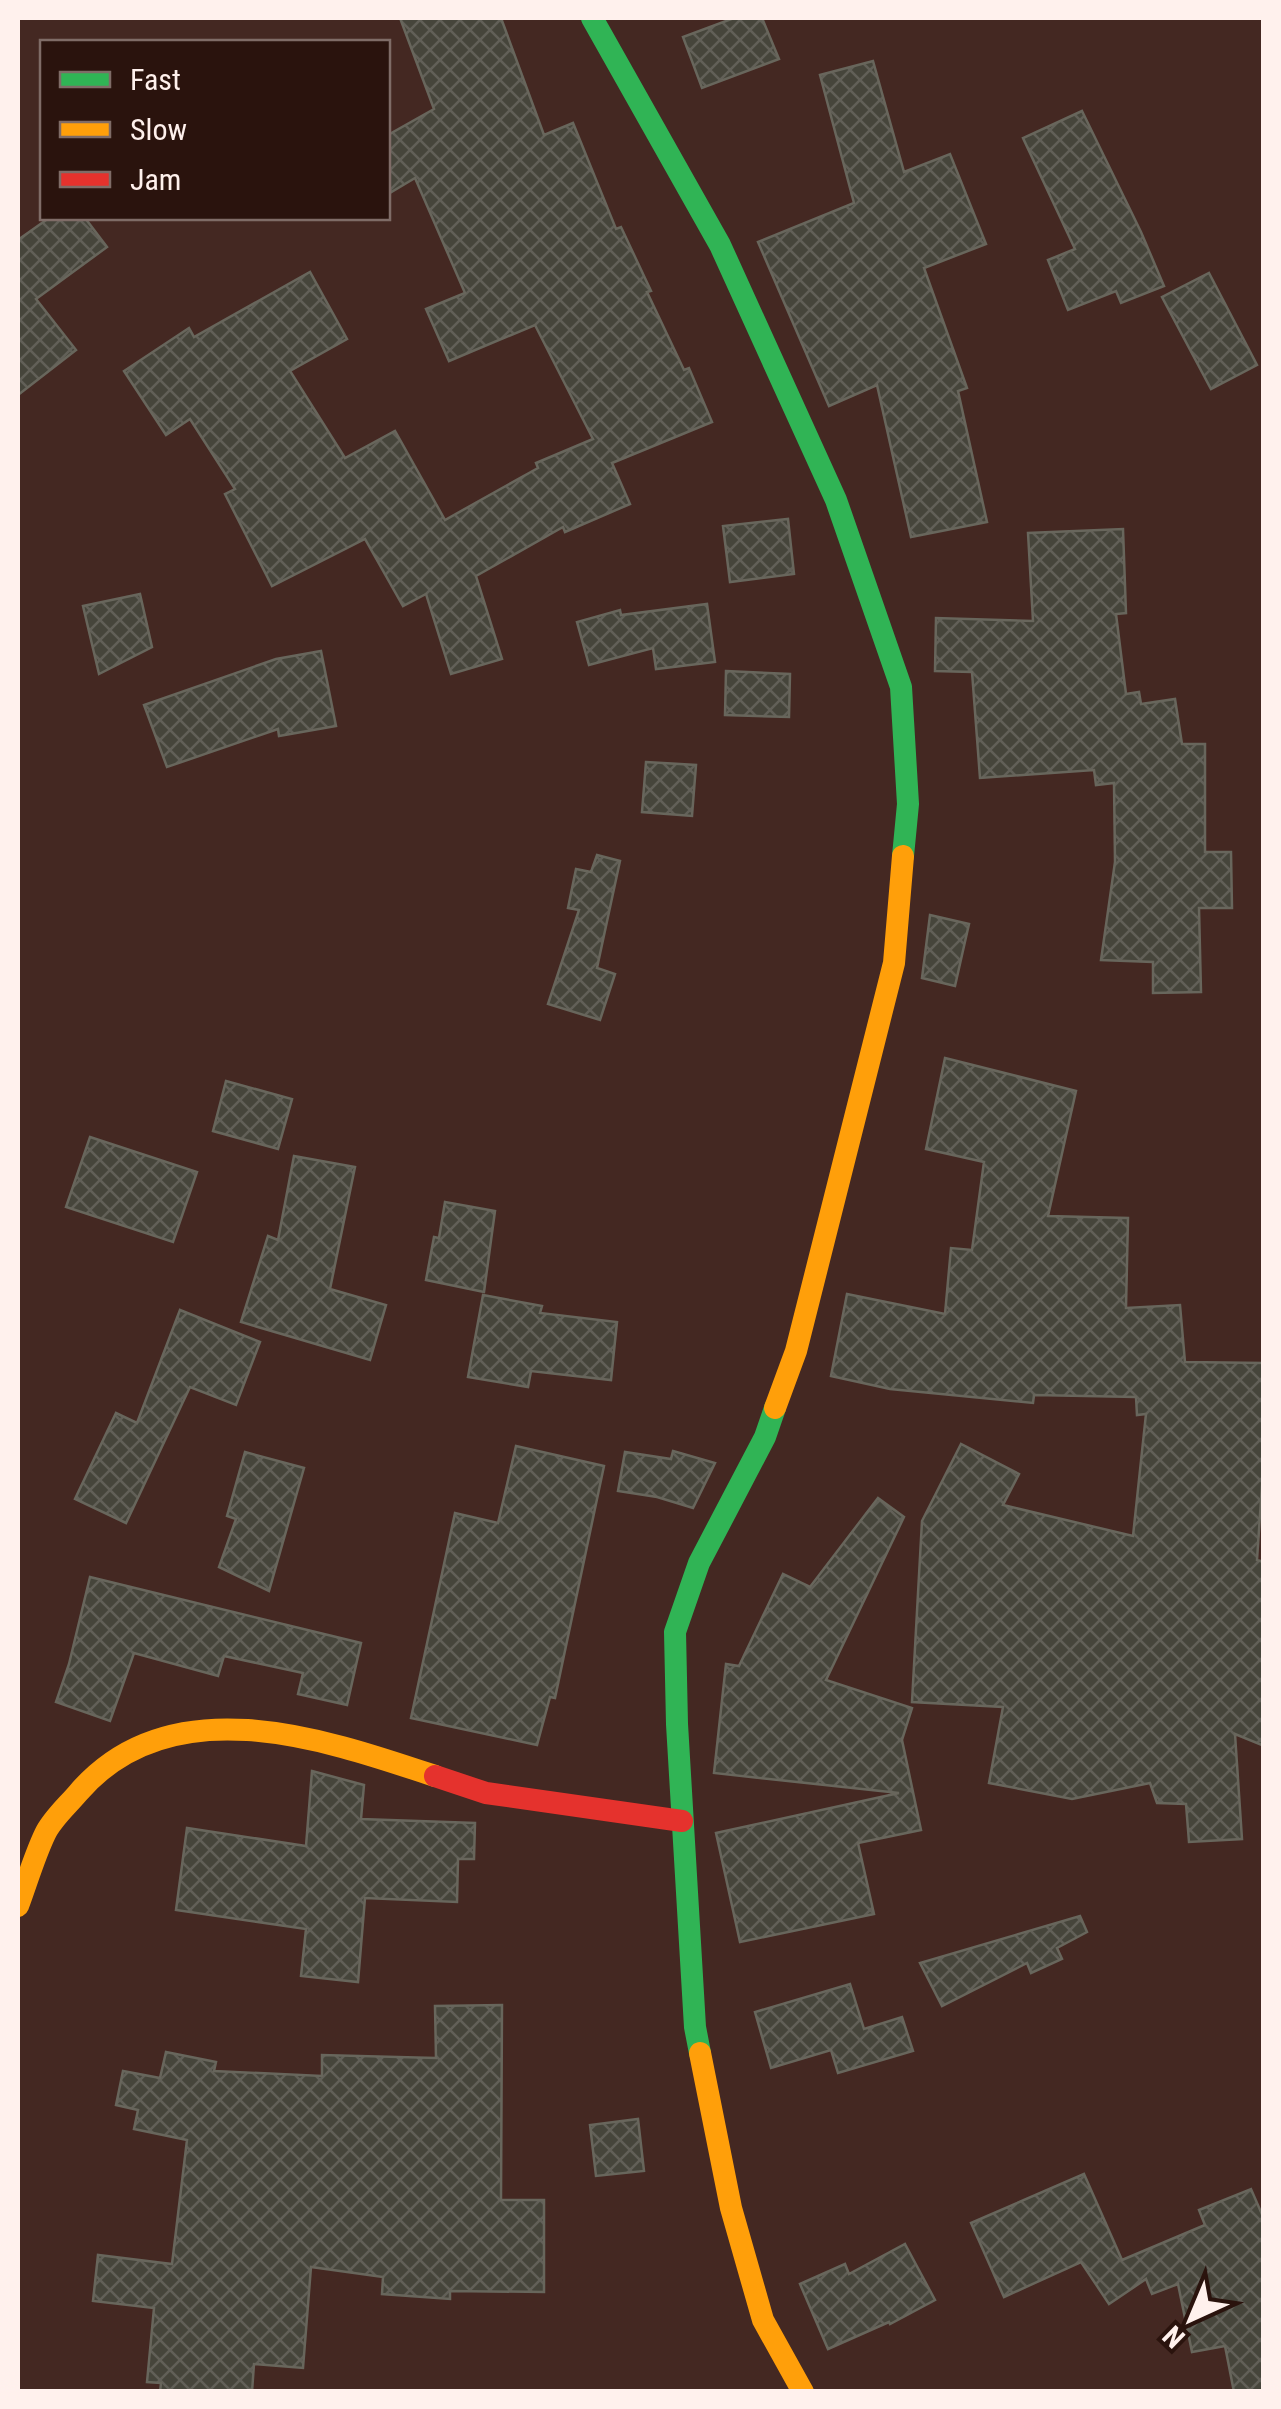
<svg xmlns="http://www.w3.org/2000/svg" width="1281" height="2409" font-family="'Roboto Condensed',sans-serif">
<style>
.building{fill:url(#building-cross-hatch);stroke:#68665c;stroke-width:2.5}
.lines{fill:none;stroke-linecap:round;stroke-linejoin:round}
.fast{stroke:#30b455;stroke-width:22}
.slow{stroke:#ff9f0a;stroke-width:22}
.jam{stroke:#e5322d;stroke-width:22}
</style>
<defs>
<pattern id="building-cross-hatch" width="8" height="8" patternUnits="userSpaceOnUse" patternTransform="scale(2.5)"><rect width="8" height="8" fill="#46453b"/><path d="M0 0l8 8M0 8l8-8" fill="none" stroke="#626058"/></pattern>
</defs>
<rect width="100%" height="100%" fill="#442822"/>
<g class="building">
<path d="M400 18H501L544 135 573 123 616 229 621 227 651 291 647 292 684 370 689 368 712 422 612 463 630 504 565 532 563 527 476 576 502 659 451 674 426 594 403 606 365 539 272 586 225 494 235 489 190 419 166 435 124 371 189 328 194 337 310 272 347 339 290 371 345 458 395 431 445 520 538 468 536 463 593 439 535 325 449 361 426 309 465 293 415 178 388 194V135L434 109Z"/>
<path d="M734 18H762L779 59 702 88 683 37Z"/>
<path d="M873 61 904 172 950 154 986 244 924 268 967 388 958 391 987 522 911 537 877 385 829 406 758 242 854 203 820 75Z"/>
<path d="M1082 111 1141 232 1164 286 1121 303 1116 291 1068 310 1048 260 1075 249 1023 138Z"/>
<path d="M49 218H85L107 247 36 299 76 350 18 395V240Z"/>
<path d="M1209 273 1257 365 1211 389 1162 297Z"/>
<path d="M788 519 794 574 730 582 723 526Z"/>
<path d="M1123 529 1126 613 1116 614 1126 694 1139 692 1141 704 1175 699 1182 744H1205V852H1231L1232 908H1199L1201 992 1153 993V962L1101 960 1115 862 1114 783 1096 785 1094 770 980 778 972 672 935 671 936 618 1033 621 1028 533Z"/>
<path d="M140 594 152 647 99 674 83 606Z"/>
<path d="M707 604 715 662 656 669 653 648 589 665 577 622 620 610 621 615Z"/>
<path d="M321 651 336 726 279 736 278 729 167 767 144 705 276 659Z"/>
<path d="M726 671 790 674 789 717 725 715Z"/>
<path d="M646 762 696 765 692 816 642 812Z"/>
<path d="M597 855 620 861 597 968 615 974 600 1020 548 1004 579 910 568 908 576 869 591 872Z"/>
<path d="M930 915 969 924 955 986 922 978Z"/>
<path d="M945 1058 1076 1091 1048 1216 1128 1218 1126 1308 1180 1305 1185 1362 1264 1363V1455L1257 1560 1264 1562V1746L1235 1734 1242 1839 1189 1842 1186 1804 1157 1803 1150 1783 1072 1799 989 1783 1003 1707 912 1702 922 1521 961 1444 1019 1474 1003 1505 1133 1536 1146 1414 1137 1415 1136 1397 1034 1395 1033 1403 890 1389 831 1376 847 1294 945 1314 951 1248 972 1250 984 1162 926 1149Z"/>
<path d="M226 1081 292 1099 278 1149 213 1131Z"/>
<path d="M90 1137 197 1172 173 1242 66 1207Z"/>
<path d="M294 1156 355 1167 330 1289 386 1305 370 1360 241 1322 268 1236 278 1240Z"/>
<path d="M445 1202 495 1211 484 1292 426 1280 434 1237 439 1238Z"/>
<path d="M483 1295 542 1306 540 1313 617 1322 611 1380 531 1371 528 1387 468 1377Z"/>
<path d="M180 1310 260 1342 236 1405 190 1387 126 1523 75 1499 116 1413 137 1423Z"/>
<path d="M516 1446 604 1466 555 1698 550 1697 537 1745 411 1718 455 1513 498 1523Z"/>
<path d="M673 1451 715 1463 693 1508 657 1497 618 1491 625 1452 671 1459Z"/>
<path d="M245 1452 304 1468 269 1591 219 1567 236 1519 227 1516Z"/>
<path d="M878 1498 904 1517 826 1680 912 1708 902 1740 921 1830 858 1843 874 1914 740 1942 716 1833 899 1793 714 1773 726 1664 739 1666 783 1574 810 1587Z"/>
<path d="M90 1577 361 1643 347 1705 298 1694 303 1673 224 1656 218 1676 134 1653 110 1721 56 1702 69 1664Z"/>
<path d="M312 1771 364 1785 361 1819 475 1823 474 1859H458L457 1902 365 1898 358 1982 301 1976 306 1929 176 1910 187 1828 306 1846Z"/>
<path d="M1080 1916 1087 1932 1057 1948 1062 1959 1031 1973 1027 1963 942 2006 920 1963Z"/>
<path d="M850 1984 864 2029 902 2017 913 2051 838 2073 831 2050 771 2068 755 2012Z"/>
<path d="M502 2005 501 2200H544V2292L450 2291V2299L382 2294 383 2277 311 2267 303 2368 254 2364 252 2392H160L161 2383 147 2382 154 2308 93 2301 98 2255 172 2264 187 2140 134 2129 138 2110 116 2105 123 2071 160 2078 166 2052 216 2062 214 2071 322 2076V2055L436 2058 435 2006Z"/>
<path d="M638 2119 644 2171 596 2176 590 2125Z"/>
<path d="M1084 2174 1122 2260 1205 2225 1199 2210 1251 2189 1264 2219V2392H1234L1225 2346 1192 2352 1178 2284 1152 2294 1146 2279 1109 2304 1081 2262 1004 2297 971 2223Z"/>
<path d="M905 2244 935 2300 890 2324 889 2322 828 2349 800 2284 845 2264 849 2274Z"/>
</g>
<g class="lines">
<g class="fast">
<path d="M592 18 720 245 836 500 901 687 908 804 903 856"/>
<path d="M700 2053 695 2027 677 1724 675 1632 699 1563 765 1437 775 1408"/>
</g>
<g class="slow">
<path d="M775 1408 796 1351 894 963 903 856"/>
<path d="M18 1906C27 1882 34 1857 45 1834 52 1819 67 1806 78 1793 169 1686 322 1738 435 1776"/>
<path d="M700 2053 731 2208 763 2320 803 2392"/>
</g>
<path class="jam" d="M435 1776 486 1793 682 1821"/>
</g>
<rect width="1281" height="2409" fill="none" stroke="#fff1ed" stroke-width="40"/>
<rect x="40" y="40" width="350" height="180" fill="#2a130d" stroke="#7f6c67" stroke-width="2.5"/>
<rect x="60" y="72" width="50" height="15" fill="#30b455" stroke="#7f6c67" stroke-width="2.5"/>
<text x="130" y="90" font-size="30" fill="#fff1ed">Fast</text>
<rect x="60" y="122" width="50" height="15" fill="#ff9f0a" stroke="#7f6c67" stroke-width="2.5"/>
<text x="130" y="140" font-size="30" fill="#fff1ed">Slow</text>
<rect x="60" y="172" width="50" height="15" fill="#e5322d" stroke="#7f6c67" stroke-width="2.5"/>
<text x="130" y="190" font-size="30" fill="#fff1ed">Jam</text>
<g transform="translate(1191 2319) rotate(224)" stroke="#2a130d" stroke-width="8" paint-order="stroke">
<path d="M0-8L18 38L0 25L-18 38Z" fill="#fff1ed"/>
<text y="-15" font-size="28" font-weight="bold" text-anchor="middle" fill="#fff1ed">N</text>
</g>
</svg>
